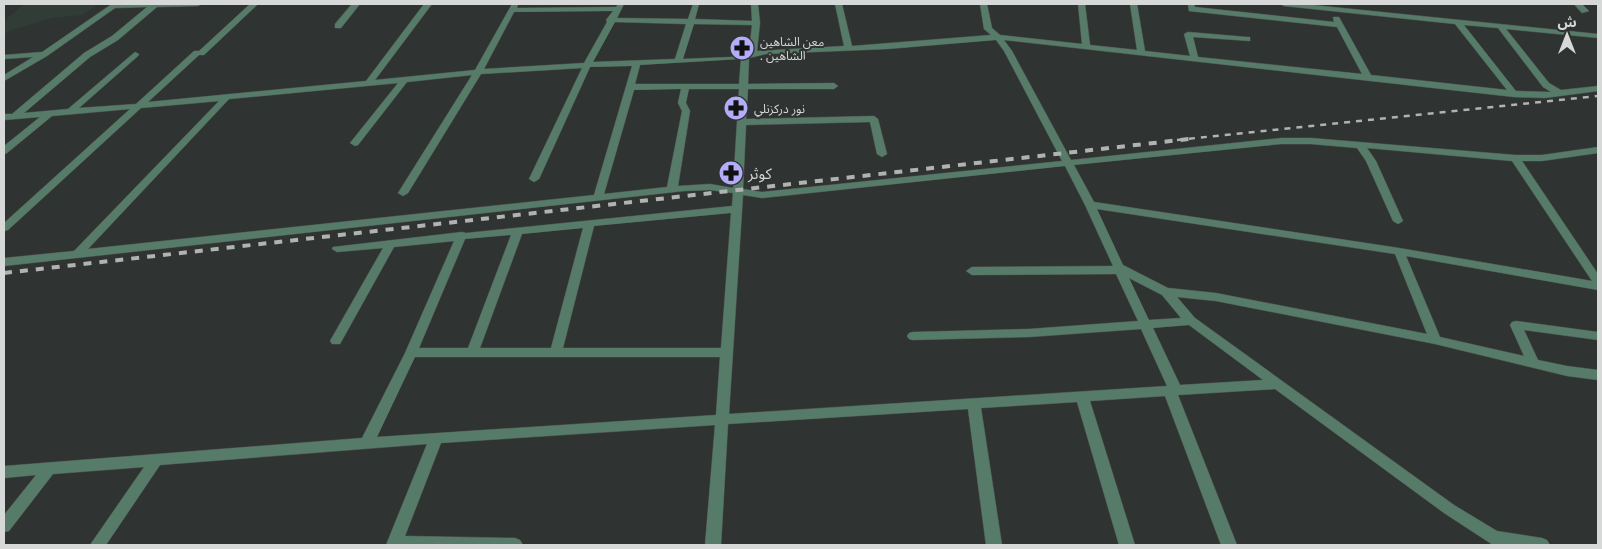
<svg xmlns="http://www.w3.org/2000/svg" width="1602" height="549" font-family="Lato,'Noto Sans Arabic',sans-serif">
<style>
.built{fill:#313c36}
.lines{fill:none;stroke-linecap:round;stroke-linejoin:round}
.minor-casing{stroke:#4d514f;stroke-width:1}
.minor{fill:#567b68;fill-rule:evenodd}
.rail-far1{stroke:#b1b3b2;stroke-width:2.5;stroke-dasharray:6 6;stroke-linecap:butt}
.rail{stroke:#b1b3b2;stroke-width:4;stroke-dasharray:8 8;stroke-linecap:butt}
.labels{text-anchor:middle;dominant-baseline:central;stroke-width:4;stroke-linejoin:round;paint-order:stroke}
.far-poi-label{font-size:12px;fill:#d7d9d8;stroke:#2f3331;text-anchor:start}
.poi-label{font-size:15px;fill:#d7d9d8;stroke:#2f3331;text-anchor:start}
</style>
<rect width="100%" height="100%" fill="#2f3331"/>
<path class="built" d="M24 4H99L82 15 52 18 9 31 4 35V21Z"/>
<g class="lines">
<defs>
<g id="minor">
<path d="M112 4H202L198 6 157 7 118 40 90 57 24 113 68 109 135 52 139 54 138 56 79 108 136 104 194 51H199L250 4H258L204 55H199L148 102 366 81 424 4H432L375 80 475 70 512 4H518L517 8 616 7 618 4H624L617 18 688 19 693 4H699L695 19 752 21 751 4H758L760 23 757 51 844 46 835 4H842L852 46 991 35 984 29 980 4H987L992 28 1000 35 1082 44 1078 4H1085L1090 45 1137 50 1130 4H1137L1145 51 1190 56 1184 34 1188 32 1247 37H1250V41L1193 37 1198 57 1362 74 1337 27 1189 11 1188 4H1194L1195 7 1334 22 1333 17H1339L1371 75 1507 90 1455 24 1284 6 1280 4H1303L1598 34V38L1506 29 1549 83 1561 90 1598 86V91L1545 98 1514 97 1004 40 1012 51 1071 160 1281 138H1311L1515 155H1542L1598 147V153L1542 161H1522L1598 274V290L1406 256 1440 337 1524 356 1510 325 1512 322 1516 321 1598 332V340L1524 330 1538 360 1567 366 1598 370V380L1567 376 1435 344 1216 301 1177 297 1195 318 1454 505 1497 531 1542 538 1547 540 1550 545H1493L1444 513 1275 389 1178 395 1237 545H1221L1165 396 1090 401 1135 545H1119L1077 402 981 408 1002 545H986L968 409 728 424 721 545H705L715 425 441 443 405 536 515 538 520 540 523 545H386L427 444 160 465 106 545H90L144 467 53 474 9 531 4 532V515L36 475 4 478V466L362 438 405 353 454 241 394 247 340 344H332L330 341 383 248 337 252 332 249 333 247 462 232 466 233 732 206 733 193 710 190 684 191 4 266V258L74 251 219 101 141 108 8 230 4 231V223L130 109 52 116 7 153 4 154V146L40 117 4 120V114H12L84 53 112 36 147 7 115 8 47 56 4 81V75L33 57 4 59V55L42 52ZM613 11 606 20 607 22 584 63 484 69 514 12ZM615 22 686 24 675 59 593 62ZM694 24 752 25 749 53 731 57 683 59ZM1464 25 1498 28 1543 87 1551 92 1516 91ZM996 40 1004 51 1062 161 762 192 743 189 746 125 870 122 877 154 882 157 887 154 878 119 874 116 746 119 748 89H834L838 86 834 83 748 84 749 58 766 54 887 49ZM741 59 739 84H635L640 65ZM632 66 594 195 88 249 229 99 398 83 350 143 355 146 358 145 407 82 472 75 398 193 403 196 408 193 481 74 582 68 529 179 534 182 539 179 590 67ZM681 89 678 103 682 111 667 187 604 194 634 90ZM689 89H739L733 188 710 184 678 186 690 111 686 103ZM1281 144H1311L1357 148 1366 161 1393 221 1398 224 1403 221 1376 161 1367 148 1512 161 1592 281 1399 248 1094 202 1074 165ZM1065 166 1085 205 1113 266 972 267 966 271 972 275 1116 274 1138 321 1029 329 913 332 909 333 907 336 909 339 913 340 1029 337 1141 329 1167 386 729 414 743 195 762 198ZM1097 209 1395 254 1427 334 1216 293 1168 288 1123 265ZM731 213 721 348H563L594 226ZM583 228 551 348H480L522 234ZM511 235 468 348H419L465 239ZM1129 278 1162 295 1181 318 1149 320ZM1189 325 1263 380 1180 385 1153 328ZM415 357H720L716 415 377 437Z"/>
<path d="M352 4H360L341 28H335V24Z"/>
<path d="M1574 4H1582L1589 11 1582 13Z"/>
</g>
</defs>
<use href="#minor" class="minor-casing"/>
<use href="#minor" class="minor"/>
<path class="rail-far1" d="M1177 140 1598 96"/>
<path class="rail" d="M4 273 1189 139"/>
</g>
<defs>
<symbol id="pharmacy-disc" viewBox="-11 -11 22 22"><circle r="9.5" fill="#b3acf9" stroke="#2f3331"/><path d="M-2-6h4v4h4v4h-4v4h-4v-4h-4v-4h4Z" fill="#111"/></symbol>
</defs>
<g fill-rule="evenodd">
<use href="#pharmacy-disc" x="728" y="34" width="28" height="28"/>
<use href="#pharmacy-disc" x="722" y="94" width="28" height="28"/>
<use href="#pharmacy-disc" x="717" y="159" width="28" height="28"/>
</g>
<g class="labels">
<g class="far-poi-label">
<text x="760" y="41">معن الشاهين<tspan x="760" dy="14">. الشاهين</tspan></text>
<text x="754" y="108">نور دركزنلي</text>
</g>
<g class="poi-label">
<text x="748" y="173">كوثر</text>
</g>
</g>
<rect width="1602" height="549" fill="none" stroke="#d7d9d8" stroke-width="10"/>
<g transform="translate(1567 35)" stroke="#2f3331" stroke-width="4" paint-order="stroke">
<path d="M0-4L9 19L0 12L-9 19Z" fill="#d7d9d8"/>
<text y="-8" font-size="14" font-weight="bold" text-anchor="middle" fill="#d7d9d8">ش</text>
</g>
</svg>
